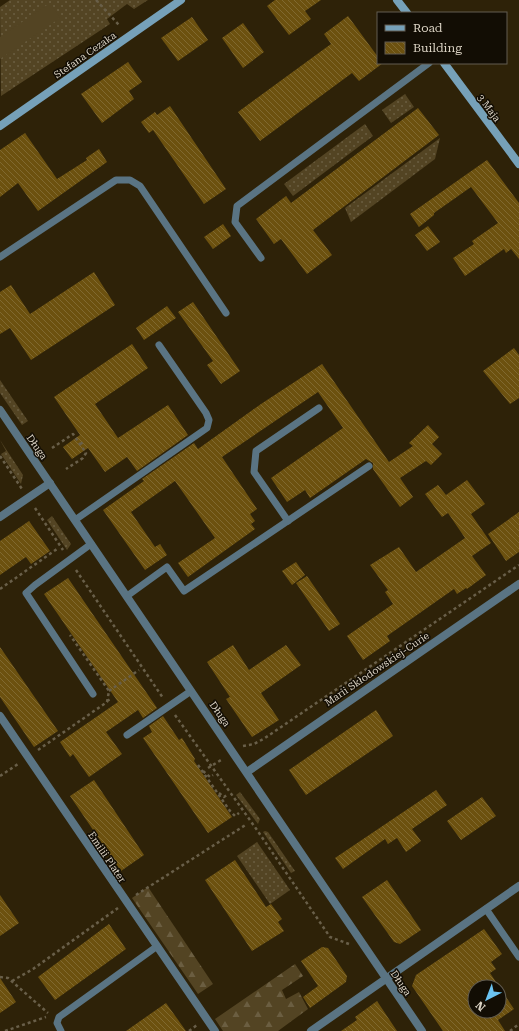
<svg xmlns="http://www.w3.org/2000/svg" width="519" height="1031" font-family="'Roboto Serif',serif">
<style>
.grass{fill:url(#grass-dots)}
.forest{fill:url(#forest-firs)}
.park{fill:#534423}
.building{fill:url(#building-back-hatch);fill-rule:evenodd}
.lines{fill:none;stroke-linecap:round;stroke-linejoin:round}
.path{stroke:#695f49;stroke-width:2.5;stroke-dasharray:3 3;stroke-linecap:butt}
.service{stroke:#5a7483;stroke-width:7}
.minor{stroke:#5a7483;stroke-width:8}
.tertiary{stroke:#5a7483;stroke-width:8}
.secondary{stroke:#76a1b9;stroke-width:8}
.labels{text-anchor:middle;dominant-baseline:central;stroke-width:3;stroke-linejoin:round;paint-order:stroke}
.street-label{font-size:10px;fill:#dbd3c4;stroke:#120d04}
</style>
<defs>
<pattern id="grass-dots" width="8" height="8" patternUnits="userSpaceOnUse"><rect width="8" height="8" fill="#534423"/><path d="M2 2h.1M6 6h.1" fill="none" stroke="#6b5e41" stroke-width="1.8" stroke-linecap="round"/></pattern>
<pattern id="forest-firs" width="22" height="20" patternUnits="userSpaceOnUse"><rect width="22" height="20" fill="#534423"/><path d="M5 1l3.5 6h-7zM16 11l3.5 6h-7z" fill="#6b5e41"/></pattern>
<pattern id="building-back-hatch" width="6" height="6" patternUnits="userSpaceOnUse"><rect width="6" height="6" fill="#6c510f"/><path d="M-1 5l2 2M0 0l6 6M5-1l2 2" fill="none" stroke="#806930"/></pattern>
</defs>
<rect width="100%" height="100%" fill="#2e2208"/>
<g class="grass">
<path d="M10 0H148L134 9 127 4 107 19 110 24 1 96 0 7Z"/>
<path d="M405 94 414 107 391 123 382 110Z"/>
<path d="M365 124 373 136 293 196 284 184Z"/>
<path d="M440 138 435 159 351 222 345 208Z"/>
<path d="M0 380 28 421 22 425 0 393Z"/>
<path d="M0 440 23 475 21 484 1 454 6 451Z"/>
<path d="M52 516 71 544 67 550 47 520Z"/>
<path d="M240 792 260 819 258 824 236 795Z"/>
<path d="M265 831 268 832 295 871 291 873 263 832Z"/>
<path d="M257 842 290 890 270 904 237 856Z"/>
</g>
<g class="forest">
<path d="M148 887 213 984 198 994 132 898Z"/>
<path d="M295 964 303 976 282 990 286 999 299 992 308 1009 278 1031H223L215 1019Z"/>
</g>
<path class="park" d="M50 3 60 18 0 59V37Z"/>
<g class="building">
<path d="M275 0H321L305 11 311 19 289 35 267 6Z"/>
<path d="M348 16 378 57V63H383L359 81 352 73 260 141 238 112 331 44 324 34Z"/>
<path d="M192 17 208 40 178 61 161 38Z"/>
<path d="M243 23 264 52 243 68 222 38Z"/>
<path d="M128 62 142 82 129 91 134 99 102 123 81 94Z"/>
<path d="M170 106 226 189 204 204 153 130 149 133 141 122 155 112 157 115Z"/>
<path d="M418 108 439 135 313 230 332 255 307 274 281 239 274 244 256 219 286 196 291 203Z"/>
<path d="M25 133 57 179 87 160 86 158 99 149 107 162 38 211 18 183 0 197V150Z"/>
<path d="M487 160 519 203V259L511 249 506 253 504 249 465 276 453 258 474 244 472 241 498 223 471 187 434 213V215L419 227 410 214Z"/>
<path d="M223 224 231 236 213 249 204 237Z"/>
<path d="M428 226 440 242 427 251 415 235Z"/>
<path d="M94 272 115 305 31 360 10 328 0 334V292L11 285 30 314Z"/>
<path d="M193 302 240 371 221 384 207 365 213 361 178 312Z"/>
<path d="M167 306 176 318 144 340 136 328Z"/>
<path d="M132 344 148 368 95 404 118 438 168 405 188 435 137 471 127 457 105 472 88 448 72 459 63 447 80 435 54 397Z"/>
<path d="M514 348 519 355V398L510 404 483 371Z"/>
<path d="M322 364 389 462 413 446 409 443 428 425 439 437 432 444 442 454 431 465 426 461 400 478 413 497 400 507 373 469V463L366 459 310 498 305 490 287 502 271 478 343 428 318 392 222 457 257 509 250 514 255 521 251 524 255 529 188 577 178 563 215 538 175 481 131 512 155 547 160 544 167 555 145 570 103 510 144 481 142 479 194 443 198 449 261 404Z"/>
<path d="M467 480 485 504 471 514 491 543 472 556 486 575 467 589 466 588 457 594 454 589 387 636 390 641 363 660 347 636 393 604 385 592 388 590 370 565 399 547 416 572 465 538 448 513 442 517 425 494 438 485 446 495Z"/>
<path d="M519 512V552L506 561 488 534Z"/>
<path d="M29 521 50 551 31 564 26 557 0 575V541Z"/>
<path d="M296 562 305 575 292 585 282 571Z"/>
<path d="M307 576 340 624 329 631 296 583Z"/>
<path d="M68 578 157 708 143 718 138 710 106 732 122 754 89 777 73 754 70 757 60 742 118 702 44 594Z"/>
<path d="M233 645 249 670 286 645 301 665 261 693 279 720 252 737 226 699 230 697 207 662Z"/>
<path d="M0 647 58 731 34 747 0 697Z"/>
<path d="M376 710 393 736 306 795 289 770Z"/>
<path d="M163 716 179 740 182 738 195 759 194 761 232 817 208 833 143 738 152 732 149 726Z"/>
<path d="M94 780 144 855 121 871 70 796Z"/>
<path d="M436 790 447 805 412 829 421 841 406 852 397 838 388 844 385 839 343 869 335 858Z"/>
<path d="M482 797 496 816 461 840 447 821Z"/>
<path d="M235 860 266 907 271 904 282 919 278 922 284 931 252 951 205 880Z"/>
<path d="M387 880 421 930 400 944 394 942 362 897Z"/>
<path d="M0 895 19 923 0 936Z"/>
<path d="M109 924 126 949 55 1000 38 977Z"/>
<path d="M484 929 502 954 491 962 496 969 490 973 514 1009 498 1020 505 1031H443L412 986 416 975ZM475 987H499V1011H475Z"/>
<path d="M322 947 328 948 347 976 346 982 310 1008 303 997 318 986 301 961Z"/>
<path d="M0 978 16 1002 0 1013Z"/>
<path d="M377 1001 397 1031H341L357 1020 355 1017Z"/>
<path d="M166 1003 186 1031H126Z"/>
</g>
<g class="lines">
<g class="path">
<path d="M96 0 119 25"/>
<path d="M80 444 84 442"/>
<path d="M52 448 73 434 86 453 83 458 66 469"/>
<path d="M0 456 22 489"/>
<path d="M35 508 63 550"/>
<path d="M76 570 163 698"/>
<path d="M0 589 57 549"/>
<path d="M109 691 139 670"/>
<path d="M107 701 112 698"/>
<path d="M175 715 257 830 330 937 349 944"/>
<path d="M243 746 254 744 265 738 519 565"/>
<path d="M38 750 107 702 109 691 70 635"/>
<path d="M198 765 230 811 235 816 239 813"/>
<path d="M208 768 221 760"/>
<path d="M203 771 210 777 213 775"/>
<path d="M0 776 18 764"/>
<path d="M219 793 224 797 227 795"/>
<path d="M136 895 247 824"/>
<path d="M0 977 8 978 48 1013"/>
<path d="M12 981 33 969 118 908"/>
<path d="M5 1031 46 1017"/>
<path d="M189 1031 197 1025"/>
<path d="M510 1031 519 1024"/>
</g>
<g class="service">
<path d="M0 257 116 180H130L140 186 226 313"/>
<path d="M261 258 235 222 237 206 429 63"/>
<path d="M75 520 207 428 209 420 206 413 159 345"/>
<path d="M288 521 254 472 256 451 319 408"/>
<path d="M91 544 35 585 26 593 93 694"/>
<path d="M127 596 167 567 184 591 369 466"/>
<path d="M127 735 191 691"/>
<path d="M486 909 519 957"/>
<path d="M61 1031 57 1023 59 1017 156 947"/>
</g>
<g class="minor">
<path d="M0 517 50 483"/>
<path d="M0 716 215 1031"/>
<path d="M247 772 519 584"/>
<path d="M311 1031 519 886"/>
</g>
<path class="tertiary" d="M0 410 422 1031"/>
<g class="secondary">
<path d="M397 0 407 13"/>
<path d="M444 63 519 164"/>
<path d="M0 126 181 0"/>
</g>
</g>
<g class="labels">
<g class="street-label">
<text transform="translate(85 55) rotate(-35)">Stefana Cezaka</text>
<text transform="translate(489 108) rotate(53)">3 Maja</text>
<text transform="translate(37 447) rotate(55)">Długa</text>
<text transform="translate(377 669) rotate(-34)">Marii Skłodowskiej-Curie</text>
<text transform="translate(220 714) rotate(55)">Długa</text>
<text transform="translate(107 857) rotate(56)">Emilii Plater</text>
<text transform="translate(401 983) rotate(56)">Długa</text>
</g>
</g>
<rect x="377" y="12" width="130" height="52" fill="#120d04" stroke="#625c51"/>
<rect x="385" y="25" width="20" height="6" fill="#76a1b9" stroke="#625c51"/>
<text x="413" y="32" font-size="12" fill="#dbd3c4">Road</text>
<rect x="385" y="42" width="20" height="12" fill="url(#building-back-hatch)" stroke="#625c51"/>
<text x="413" y="52" font-size="12" fill="#dbd3c4">Building</text>
<g transform="translate(487 999) rotate(222)"><circle r="19" fill="#120d04" stroke="#625c51"/>
<path d="M0-3L7 15L0 10L-7 15Z" fill="#6bc3f2"/>
<text y="-6" font-size="11" font-weight="bold" text-anchor="middle" fill="#dbd3c4">N</text>
</g>
</svg>
